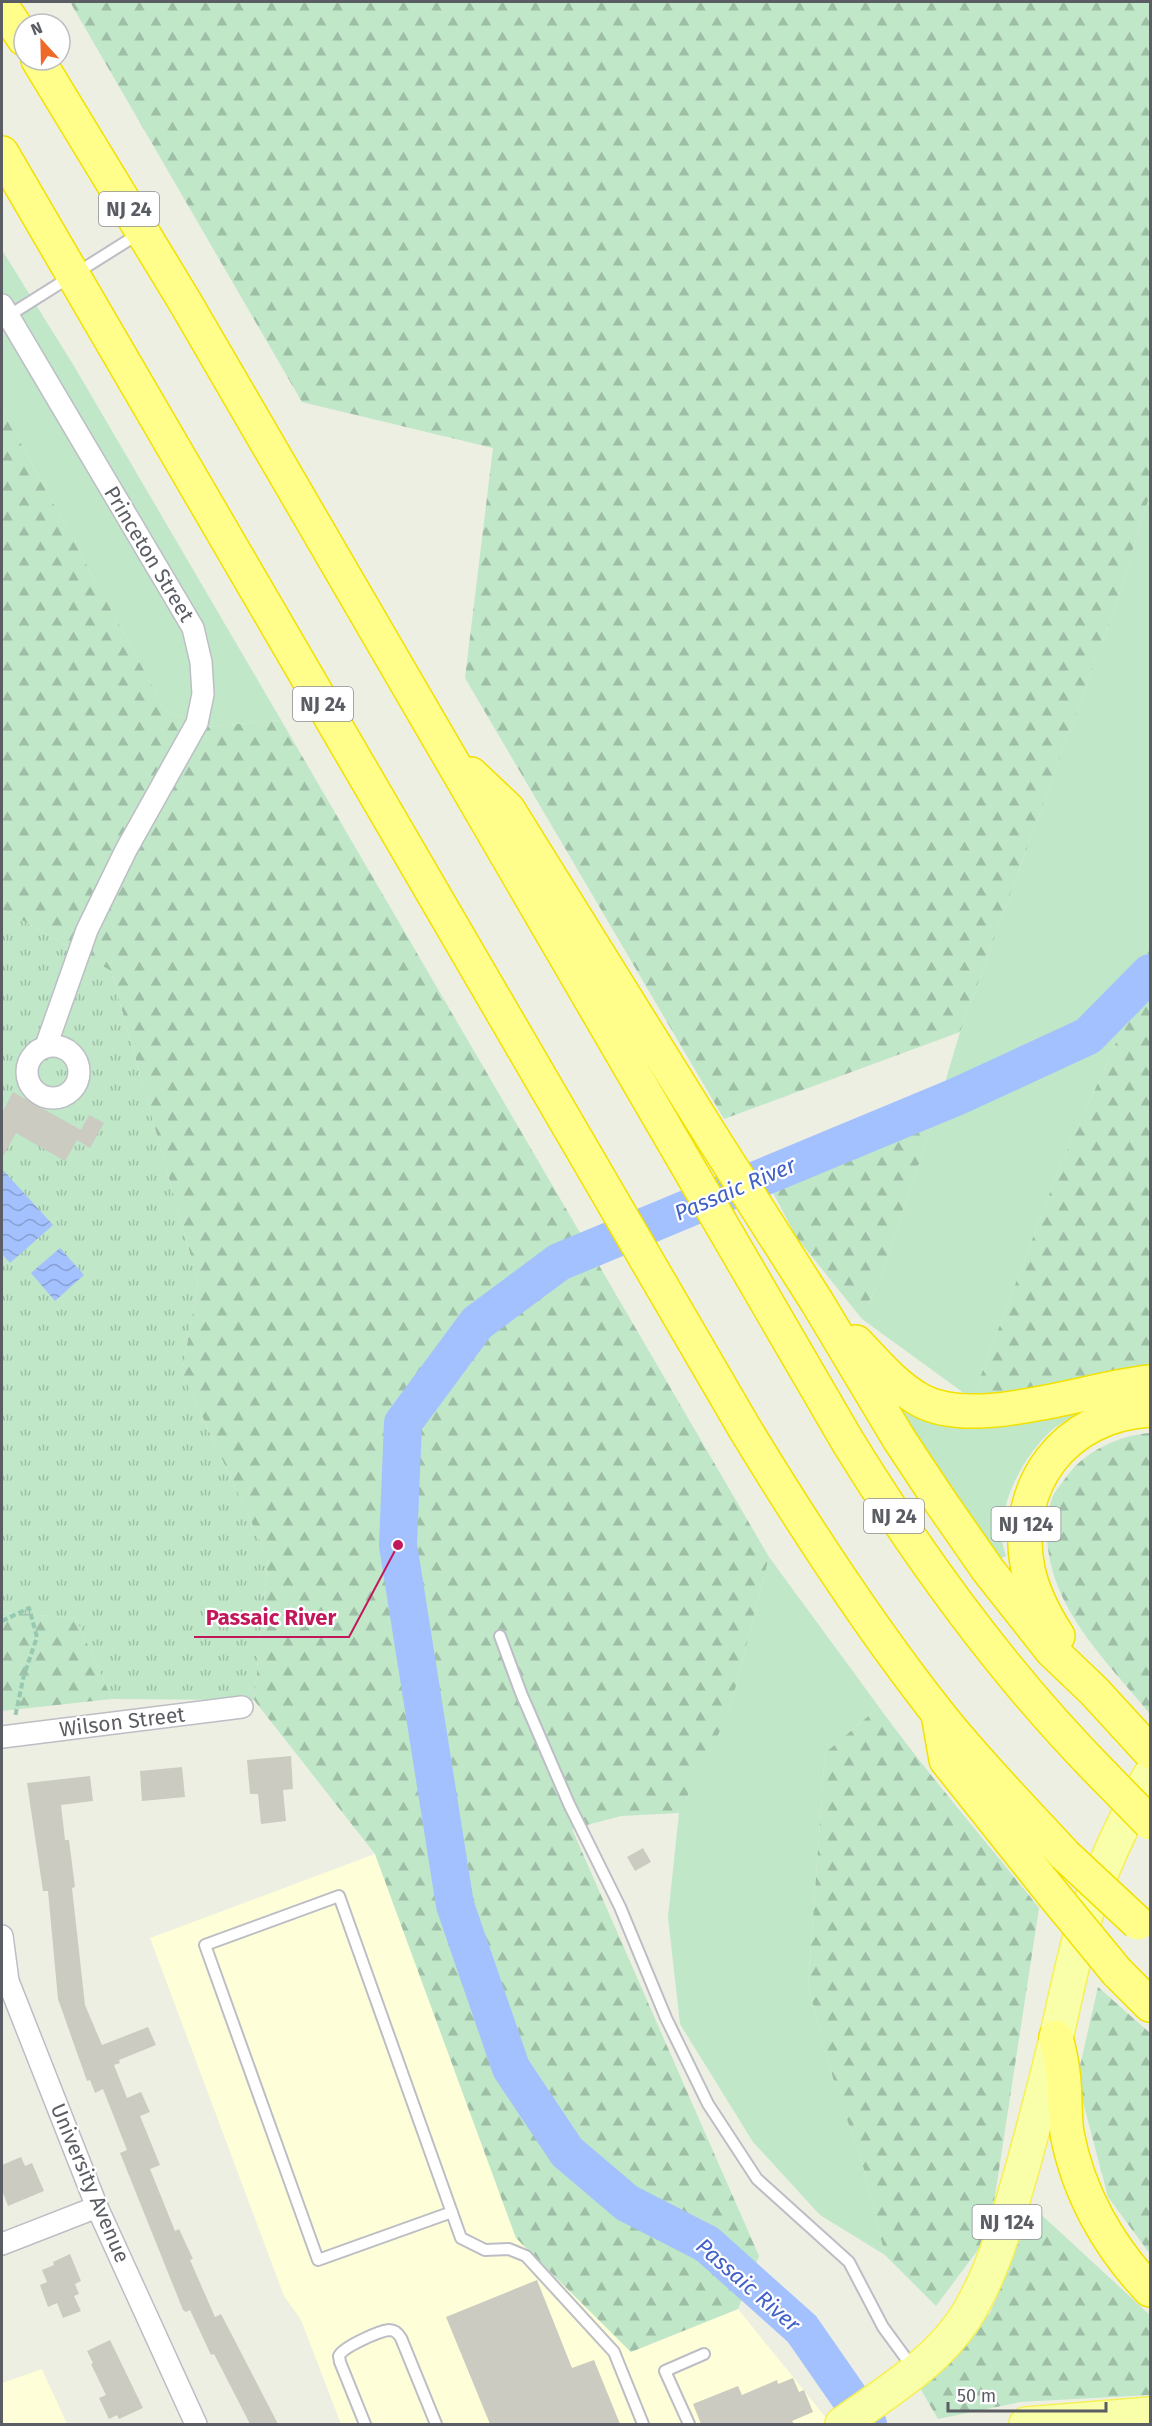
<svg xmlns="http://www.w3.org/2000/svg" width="1152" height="2426" font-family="'Fira Sans',sans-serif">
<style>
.commercial{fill:#feffd8}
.grass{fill:#bfe7c8}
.forest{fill:url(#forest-firs)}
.park{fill:url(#park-tufts)}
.water{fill:url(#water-waves)}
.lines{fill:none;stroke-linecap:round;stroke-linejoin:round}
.river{stroke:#a3c0ff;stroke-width:38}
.building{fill:#cbcbc2}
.service-casing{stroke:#bdbec5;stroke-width:14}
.minor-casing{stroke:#bdbec5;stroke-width:24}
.primary-casing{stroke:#f6f055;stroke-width:36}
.motorway-casing{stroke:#f2e100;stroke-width:36}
.path{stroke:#97c8b1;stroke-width:4;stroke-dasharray:6 3;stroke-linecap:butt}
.service{stroke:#fff;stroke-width:10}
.minor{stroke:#fff;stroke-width:21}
.primary{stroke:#f8ffa8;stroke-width:33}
.motorway{stroke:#fffe8a;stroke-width:33}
.motorway-bridge-casing{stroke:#f2e100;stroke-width:36;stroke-linecap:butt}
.motorway-bridge{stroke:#fffe8a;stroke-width:33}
.labels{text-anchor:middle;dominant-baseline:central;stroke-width:4.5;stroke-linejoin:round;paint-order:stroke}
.shield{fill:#fff;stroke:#8c8e92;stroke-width:1.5}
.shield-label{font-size:20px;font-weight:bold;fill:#5b5d64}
.street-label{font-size:21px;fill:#5b5d64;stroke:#fff}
.water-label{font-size:22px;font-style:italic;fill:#4161c7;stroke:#fff}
.leader{fill:none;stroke:#c2185b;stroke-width:2}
.callout-dot{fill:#c2185b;stroke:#fff;stroke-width:2}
.callout-label{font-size:22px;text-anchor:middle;font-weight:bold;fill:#c2185b;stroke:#fff;stroke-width:4.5;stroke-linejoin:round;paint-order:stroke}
</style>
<defs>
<pattern id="forest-firs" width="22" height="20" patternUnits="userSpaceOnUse" patternTransform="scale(1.5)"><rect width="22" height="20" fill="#bfe7c8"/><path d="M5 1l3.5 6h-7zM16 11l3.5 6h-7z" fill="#9ebea6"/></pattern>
<pattern id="park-tufts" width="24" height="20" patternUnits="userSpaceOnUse" patternTransform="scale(1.5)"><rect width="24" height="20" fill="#bfe7c8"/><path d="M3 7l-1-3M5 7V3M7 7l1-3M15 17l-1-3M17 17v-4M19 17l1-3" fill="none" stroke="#9ebea6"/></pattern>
<pattern id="water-waves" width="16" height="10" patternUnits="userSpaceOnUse" patternTransform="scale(1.5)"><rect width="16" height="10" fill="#a3c0ff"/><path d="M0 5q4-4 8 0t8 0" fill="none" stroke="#889fd2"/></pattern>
</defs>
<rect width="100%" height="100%" fill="#eeefe3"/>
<g class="commercial">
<path d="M375 1854 516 2238 631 2352 738 2309 831 2424H341L301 2320 284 2296 150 1938Z"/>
<path d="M42 2369 67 2424H2V2383Z"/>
</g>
<g class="grass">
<path d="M2 250 74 366 281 720 207 727 166 711 2 409Z"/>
<path d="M1150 494V947L1114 1048 1060 1166 972 1399 862 1319 882 1273 935 1116 960 1032 1115 607Z"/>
<path d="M896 1404 1086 1411C1075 1416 1062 1422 1053 1429 1025 1454 1000 1499 1002 1538 1002 1543 1004 1550 1006 1556L1001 1558 943 1478Z"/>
<path d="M769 1557 879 1707 825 1753 808 1987 836 2089 861 2158 885 2255 820 2215 753 2142 680 2024 668 1917 679 1813 729 1713Z"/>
</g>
<g class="forest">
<path d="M70 2H1150V494L1115 607 960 1032 724 1119 465 678 493 448 302 402Z"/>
<path d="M2 409 166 711 207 727 281 720 769 1557 729 1713 679 1813 621 1816 572 1829 759 2256 738 2309 631 2352 516 2238 375 1854 254 1700 268 1558 182 1373 198 1282 111 971 2 909Z"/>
<path d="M1150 947V1365H1145L1079 1380 972 1399 1060 1166 1114 1048Z"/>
<path d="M935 1116 882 1273 862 1319 797 1238 772 1191Z"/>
<path d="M1150 1433V1714C1107 1661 1049 1608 1047 1535 1047 1522 1048 1505 1054 1494 1057 1488 1063 1482 1067 1476 1085 1451 1120 1435 1150 1433Z"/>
<path d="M2 1612 76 1618 112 1699 2 1711Z"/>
<path d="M879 1707C929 1776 986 1841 1039 1908L989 2235 936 2306 885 2255 861 2158 836 2089 808 1987 825 1753Z"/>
<path d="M1098 1987 1150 2033V2254L1108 2197 1077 2079Z"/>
<path d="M1033 2207 1150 2315V2395L1020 2402 938 2419 920 2388 990 2313Z"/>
</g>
<path class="park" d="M2 909 111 971 198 1282 182 1373 268 1558 254 1700 112 1699 76 1618 2 1612Z"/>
<g class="water">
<path d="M2 1169 53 1225 10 1263 2 1254Z"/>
<path d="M60 1248 84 1275 55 1301 31 1273Z"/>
</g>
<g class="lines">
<path class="river" d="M868 2424 802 2329 707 2244 627 2203 567 2152 511 2068 455 1905 398 1545 403 1423 477 1323 559 1262 958 1096 1088 1036 1150 973"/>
</g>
<g class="building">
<path d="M13 1092 81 1130 89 1115 104 1123 90 1148 77 1140 65 1161 16 1133 2 1158V1113Z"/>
<path d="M291 1756 293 1789 283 1790 286 1821 261 1824 258 1794H250L247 1760Z"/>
<path d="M182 1767 185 1797 142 1801 140 1771Z"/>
<path d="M90 1776 93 1801 61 1805 65 1840H69L75 1887 72 1888 85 2005 102 2045 148 2027 156 2045 119 2060 120 2063 114 2065 127 2098 141 2092 150 2112 140 2116 160 2165 150 2169 175 2231 179 2229 193 2259 190 2260 215 2317 221 2314 278 2424H250L214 2354 211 2355 190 2310 186 2312 183 2310 120 2153 127 2150 103 2089 95 2093 90 2080 87 2081 58 1999 48 1891H43L27 1783Z"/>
<path d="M643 1848 651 1862 635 1871 627 1857Z"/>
<path d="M21 2157 25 2166 32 2163 44 2191 8 2206 2 2190V2165Z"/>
<path d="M70 2254 81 2281 75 2284 79 2294 74 2296 81 2311 63 2318 57 2303 48 2307 40 2285 47 2282 42 2270 54 2265 53 2262Z"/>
<path d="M537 2280 572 2368 594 2360 620 2424H490L446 2317Z"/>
<path d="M110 2340 143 2408 119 2419 117 2415 109 2419 99 2398 106 2395 91 2364 93 2363 87 2351Z"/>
<path d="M793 2378 799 2392 804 2390 813 2412 792 2421 794 2424H701L693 2404 738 2386 742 2395 777 2380 778 2384Z"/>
</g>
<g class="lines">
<defs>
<g id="service">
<path d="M8 316 140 233"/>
<path d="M500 1636 521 1693 569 1804 620 1907 666 2018 708 2104 757 2179 849 2262 883 2327 913 2368"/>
<path d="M452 2212 318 2260 205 1945 339 1896 461 2238 485 2250 509 2249 526 2256 614 2352 643 2424"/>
<path d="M365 2424 340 2362 339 2356C343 2347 379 2331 389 2330 395 2330 398 2333 401 2338L436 2424"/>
<path d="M689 2424 665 2371 704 2354"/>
</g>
<g id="minor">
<path d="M2 305 193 628 201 662 203 694 197 723 126 850 87 930 46 1046"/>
<circle cx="53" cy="1072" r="26"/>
<path d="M2 1737 242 1707"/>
<path d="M2 1936 8 1981 97 2207 196 2424"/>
<path d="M2 2244 97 2207"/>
</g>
<g id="primary">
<path d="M842 2424C885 2393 936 2363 965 2318 994 2272 1008 2217 1023 2166 1035 2122 1047 2078 1057 2034 1067 1991 1075 1948 1089 1906 1105 1861 1126 1816 1150 1775"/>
<path d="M1026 2424 1150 2414"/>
</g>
<g id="motorway">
<path d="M2 6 24 39"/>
<path d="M38 60 185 302 848 1442C922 1562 1005 1676 1104 1776"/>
<path d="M2 153 745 1429C804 1526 866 1622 937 1712 976 1762 1022 1808 1065 1855"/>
<path d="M471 774 508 809 712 1137 817 1302 899 1439 940 1501 988 1570 1052 1651 1094 1691 1150 1752"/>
<path d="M856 1342C876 1363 895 1386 920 1400 976 1431 1087 1388 1150 1382"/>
<path d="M1058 1636C1045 1616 1033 1593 1028 1569 1011 1485 1065 1415 1150 1410"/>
<path d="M938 1714 946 1760 1052 1893"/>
<path d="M1117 1972 1150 2005"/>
<path d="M1056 2037C1059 2049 1062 2061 1063 2073 1066 2093 1064 2113 1067 2133 1078 2193 1109 2247 1150 2290"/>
</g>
</defs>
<use href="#service" class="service-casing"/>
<use href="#minor" class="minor-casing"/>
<use href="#primary" class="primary-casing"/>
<use href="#motorway" class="motorway-casing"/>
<path class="path" d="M2 1621 29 1608 37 1637 24 1675 15 1717"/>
<use href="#service" class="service"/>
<use href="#minor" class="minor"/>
<use href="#primary" class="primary"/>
<use href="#motorway" class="motorway"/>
<defs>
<g id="motorway-bridge">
<path d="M1104 1776 1150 1823"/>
<path d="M1065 1855 1138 1923"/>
<path d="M1052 1893 1117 1972"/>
</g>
</defs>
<use href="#motorway-bridge" class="motorway-bridge-casing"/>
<use href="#motorway-bridge" class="motorway-bridge"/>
</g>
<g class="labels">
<g class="shield">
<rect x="99" y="192" width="60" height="34" rx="4.5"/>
<rect x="293" y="687" width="60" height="34" rx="4.5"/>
<rect x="864" y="1499" width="60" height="34" rx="4.5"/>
<rect x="991.5" y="1507" width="69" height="34" rx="4.5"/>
<rect x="972.5" y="2205" width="69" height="34" rx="4.5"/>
</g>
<g class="shield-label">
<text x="129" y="209">NJ 24</text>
<text x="323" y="704">NJ 24</text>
<text x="894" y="1516">NJ 24</text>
<text x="1026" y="1524">NJ 124</text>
<text x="1007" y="2222">NJ 124</text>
</g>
<g class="street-label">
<text transform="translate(149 554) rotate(59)">Princeton Street</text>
<text transform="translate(122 1722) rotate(-7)">Wilson Street</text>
<text transform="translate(90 2183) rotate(67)">University Avenue</text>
</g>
<g class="water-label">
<text transform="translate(735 1189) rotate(-23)">Passaic River</text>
<text transform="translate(748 2285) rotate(41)">Passaic River</text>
</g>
</g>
<path class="leader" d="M398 1545L349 1637H194"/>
<circle class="callout-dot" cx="398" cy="1545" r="6"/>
<g class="callout-label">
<text x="271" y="1625">Passaic River</text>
</g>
<rect width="1152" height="2426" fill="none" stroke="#5b5d64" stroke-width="6"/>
<g transform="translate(42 42) rotate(338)"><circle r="28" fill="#ffffff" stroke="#bdbec1" stroke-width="1.5"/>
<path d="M0-4.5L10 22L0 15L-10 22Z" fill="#ef6929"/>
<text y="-9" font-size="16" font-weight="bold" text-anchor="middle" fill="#5b5d64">N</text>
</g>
<path d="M948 2402v9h158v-9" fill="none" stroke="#5b5d64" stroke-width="3"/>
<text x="957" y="2402" font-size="18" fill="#5b5d64" stroke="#ffffff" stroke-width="4.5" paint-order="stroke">50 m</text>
</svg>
